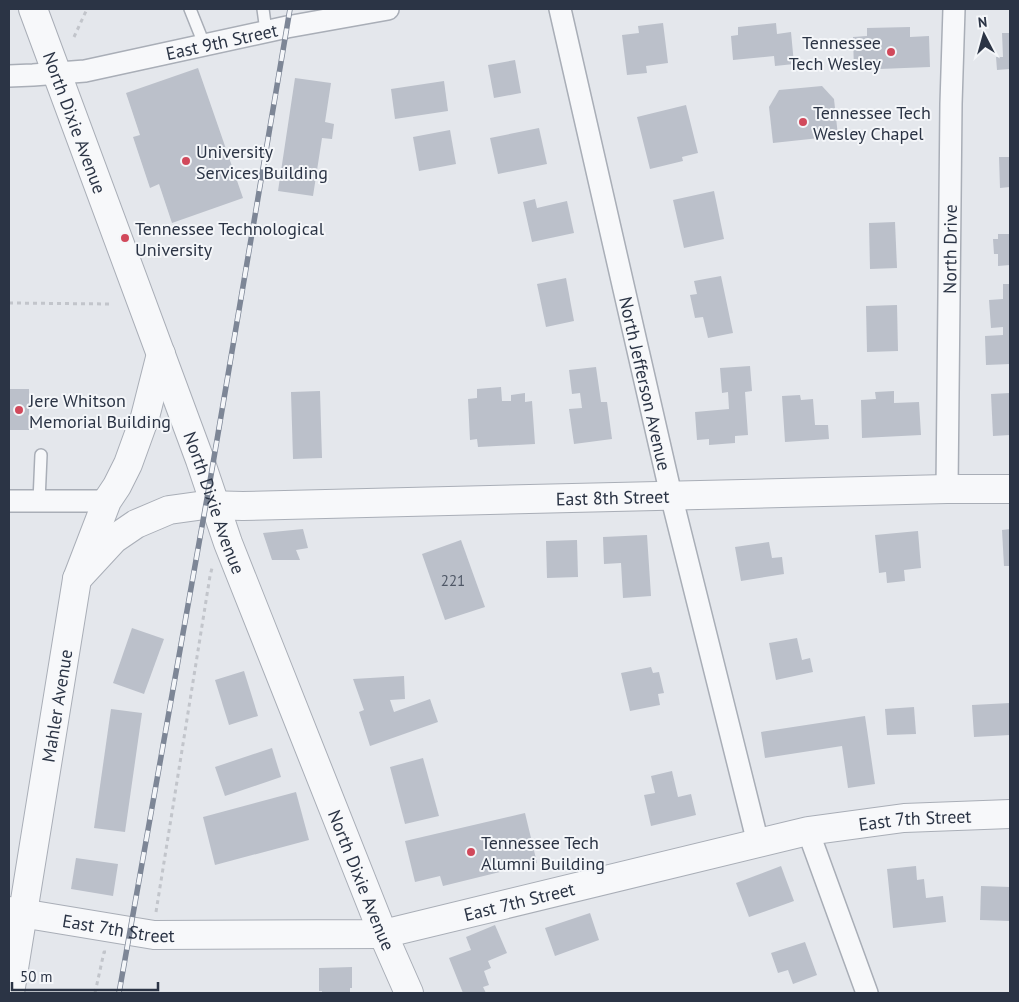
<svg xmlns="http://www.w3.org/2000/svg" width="1019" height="1002" font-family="'PT Sans',sans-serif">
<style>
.building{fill:#bbc0ca}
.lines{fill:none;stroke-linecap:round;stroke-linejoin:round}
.service-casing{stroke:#a9aeb7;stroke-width:14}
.minor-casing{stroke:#a9aeb7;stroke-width:24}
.tertiary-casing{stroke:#a9aeb7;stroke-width:30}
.path{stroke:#c2c5cb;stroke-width:3;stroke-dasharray:4 4;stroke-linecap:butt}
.service{stroke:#f7f8fa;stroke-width:11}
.minor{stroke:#f7f8fa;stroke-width:21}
.tertiary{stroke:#f7f8fa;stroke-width:28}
.rail-casing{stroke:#7d8696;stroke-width:5.5}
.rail{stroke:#f4f6f9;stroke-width:4;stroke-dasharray:11;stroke-linecap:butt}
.poi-dot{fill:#d1495b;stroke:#f4f6f9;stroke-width:2}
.labels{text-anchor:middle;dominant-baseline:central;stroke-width:4;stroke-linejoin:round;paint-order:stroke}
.number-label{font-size:15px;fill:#4f5766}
.street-label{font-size:18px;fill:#2b3445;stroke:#f4f6f9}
.poi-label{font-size:18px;fill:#2b3445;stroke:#f4f6f9;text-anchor:start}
</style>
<rect width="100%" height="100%" fill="#e4e7ec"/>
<g class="building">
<path d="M663 23 668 63 646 66 647 73 627 75 622 35 639 33 638 26Z"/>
<path d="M776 23 777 34 791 32 794 64 775 66 774 56 733 60 731 36 738 35V27Z"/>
<path d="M910 27V37L929 36 930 67 854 70 853 37 867 36V28Z"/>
<path d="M1002 33H1010V69L997 70 996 57H1003Z"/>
<path d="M515 60 521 93 494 98 488 65Z"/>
<path d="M198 68 243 198 172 223 159 184 150 188 133 137 140 135 126 93Z"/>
<path d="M295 78 331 83 325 122 334 124 332 139 322 138 313 196 278 191Z"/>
<path d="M444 81 448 111 395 119 391 89Z"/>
<path d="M822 86 834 99 838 136 773 143 769 107 779 90Z"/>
<path d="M686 105 698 153 682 157 683 161 650 169 637 117Z"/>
<path d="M539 128 547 164 498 174 490 138Z"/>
<path d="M450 130 456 164 419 171 413 137Z"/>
<path d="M999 157H1010V187L1000 188Z"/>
<path d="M714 191 724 239 684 248 673 200Z"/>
<path d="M535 199 537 208 567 201 574 233 532 242 523 202Z"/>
<path d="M895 222 897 268 870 269 869 223Z"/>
<path d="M998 234H1010V265L998 266V254H994L993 239H998Z"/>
<path d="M721 276 733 333 708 338 703 317 695 318 690 295 697 294 694 281Z"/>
<path d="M566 278 574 321 546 327 537 284Z"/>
<path d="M1003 284H1010V364L986 365 985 336 1003 335V327L991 328 989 300 1003 299Z"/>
<path d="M897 305 898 351 867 352 866 306Z"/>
<path d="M750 366 752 391 745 392 748 435 735 436V443L709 445V439L697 440 695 412 729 409 728 392 722 393 720 368Z"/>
<path d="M596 367 601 402H607L612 439 574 444 569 409 582 408 580 393 572 394 569 370Z"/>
<path d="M501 387 502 401H511V395L525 393V402L532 401 535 444 478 447 477 439 470 440 468 399 477 398V389Z"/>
<rect x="9" y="389" width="20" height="41"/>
<path d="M320 391 322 458 293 459 291 392Z"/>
<path d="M894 391V403L919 402 921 435 862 438 861 400 876 399 875 392Z"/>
<path d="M1010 393V435L993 436 991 394Z"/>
<path d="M800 395 801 400 813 399 815 425H828L829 439 785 442 782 396Z"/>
<path d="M303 529 308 548 296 550 300 560H272L263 533Z"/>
<path d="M1010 529V566H1004L1002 530Z"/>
<path d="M918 531 921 568 904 570 905 581 887 583 886 572 879 573 875 535Z"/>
<path d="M647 535 651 596 623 598 621 563 604 564 603 537Z"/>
<path d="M461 540 485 607 445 620 422 554Z"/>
<path d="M577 540 578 577 547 578 546 541Z"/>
<path d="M769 542 772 558 782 557 784 574 741 581 735 547Z"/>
<path d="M132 628 164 639 144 694 113 683Z"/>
<path d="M797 638 802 660 810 658 813 672 776 680 769 643Z"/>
<path d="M651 667 653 673 659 672 664 693 658 694 660 705 630 711 621 673Z"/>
<path d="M244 671 258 716 229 725 215 680Z"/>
<path d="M404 676 405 699 390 700 394 712 430 699 438 722 370 746 359 712 364 710 353 679Z"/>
<path d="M1010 703V735L974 737 972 705Z"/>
<path d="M914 707 916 734 887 735 885 709Z"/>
<path d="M111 709 142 713 125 832 94 828Z"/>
<path d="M865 716 875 784 848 788 842 746 765 758 761 732Z"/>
<path d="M272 748 281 777 225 796 215 767Z"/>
<path d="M423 758 439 816 405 824 390 767Z"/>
<path d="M672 771 678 797 691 794 696 815 651 826 644 795 655 793 651 776Z"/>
<path d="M296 792 309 840 215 865 203 817Z"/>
<path d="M525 813 537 863 443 886 440 876 415 882 405 841Z"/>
<path d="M76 858 118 864 113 896 71 889Z"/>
<path d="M781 866 794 901 749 917 736 883Z"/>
<path d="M916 866 917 880 924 879 926 898 943 896 946 922 893 928 887 869Z"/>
<path d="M981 886 1010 887V921L980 920Z"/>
<path d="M590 913 599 940 555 956 545 928Z"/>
<path d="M495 925 507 953 488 961 491 968 484 971 489 985 483 987 486 993H463L449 958 471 950 466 937Z"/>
<path d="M805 942 817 975 793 984 788 970 778 973 771 953Z"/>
<path d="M352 967V988H350V993H322V991H319V968Z"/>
</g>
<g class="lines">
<defs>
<g id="service">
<path d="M190 9 204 44"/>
<path d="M263 9 266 31"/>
<path d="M39 501 41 455"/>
</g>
<g id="minor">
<path id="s1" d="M560 9 671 495 758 843"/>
<path id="s2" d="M9 76 33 75 85 71 287 27 388 9"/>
<path id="s3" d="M947 489 951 104 954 9"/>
<path d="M9 501H107"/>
<path d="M808 831 867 993"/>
</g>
<g id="tertiary">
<path id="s4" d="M33 9 200 460 228 543 383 934 409 993"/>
<path id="s5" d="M77 579 114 539 136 524 169 510 205 505 243 506 947 489H1010"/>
<path id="s6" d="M9 911 154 935 383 934 808 831 904 818 1010 814"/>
<path id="s7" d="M10 993 77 579 107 501 117 486 128 464 145 417 161 354"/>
</g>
</defs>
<use href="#service" class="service-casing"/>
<use href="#minor" class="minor-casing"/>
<use href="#tertiary" class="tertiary-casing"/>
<g class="path">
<path d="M74 37 87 9"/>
<path d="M9 303 110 304"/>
<path d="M156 912 210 576 212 568"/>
<path d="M95 993 104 952H106"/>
</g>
<use href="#service" class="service"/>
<use href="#minor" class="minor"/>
<use href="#tertiary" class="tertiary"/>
<defs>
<path id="rail" d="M119 993 209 487 290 9"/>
</defs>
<use href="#rail" class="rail-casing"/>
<use href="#rail" class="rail"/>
</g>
<g class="poi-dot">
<circle cx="891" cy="52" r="5"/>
<circle cx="803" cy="122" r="5"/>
<circle cx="186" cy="161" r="5"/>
<circle cx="125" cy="238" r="5"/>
<circle cx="19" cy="410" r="5"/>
<circle cx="471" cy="852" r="5"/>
</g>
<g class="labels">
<g class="number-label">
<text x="453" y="580">221</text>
</g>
<g class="street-label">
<text stroke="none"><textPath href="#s2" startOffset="216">East 9th Street</textPath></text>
<text stroke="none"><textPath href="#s4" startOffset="121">North Dixie Avenue</textPath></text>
<text stroke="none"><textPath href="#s3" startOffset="240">North Drive</textPath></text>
<text stroke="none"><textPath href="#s1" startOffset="384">North Jefferson Avenue</textPath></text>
<text stroke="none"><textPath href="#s5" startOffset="561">East 8th Street</textPath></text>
<text stroke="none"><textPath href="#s4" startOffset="526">North Dixie Avenue</textPath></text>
<text stroke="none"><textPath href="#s7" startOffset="291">Mahler Avenue</textPath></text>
<text stroke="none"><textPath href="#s6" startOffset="921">East 7th Street</textPath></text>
<text stroke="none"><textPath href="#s4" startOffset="931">North Dixie Avenue</textPath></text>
<text stroke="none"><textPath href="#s6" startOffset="516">East 7th Street</textPath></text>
<text stroke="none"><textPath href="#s6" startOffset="111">East 7th Street</textPath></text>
</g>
<g class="poi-label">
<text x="881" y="42" text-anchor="end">Tennessee<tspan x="881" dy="21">Tech Wesley</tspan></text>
<text x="813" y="112">Tennessee Tech<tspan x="813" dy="21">Wesley Chapel</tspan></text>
<text x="196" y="151">University<tspan x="196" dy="21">Services Building</tspan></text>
<text x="135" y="228">Tennessee Technological<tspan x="135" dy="21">University</tspan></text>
<text x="29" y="400">Jere Whitson<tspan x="29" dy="21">Memorial Building</tspan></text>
<text x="481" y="842">Tennessee Tech<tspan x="481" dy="21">Alumni Building</tspan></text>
</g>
</g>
<rect width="1019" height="1002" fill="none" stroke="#2b3445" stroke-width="20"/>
<g transform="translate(984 35) rotate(354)" stroke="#f4f6f9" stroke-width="4" paint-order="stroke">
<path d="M0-4L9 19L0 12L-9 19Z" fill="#2b3445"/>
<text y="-8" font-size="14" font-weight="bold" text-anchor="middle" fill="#2b3445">N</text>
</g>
<path d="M12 982v8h146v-8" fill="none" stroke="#2b3445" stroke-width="2.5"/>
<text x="20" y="982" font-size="15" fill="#2b3445" stroke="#f4f6f9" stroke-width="4" paint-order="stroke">50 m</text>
</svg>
